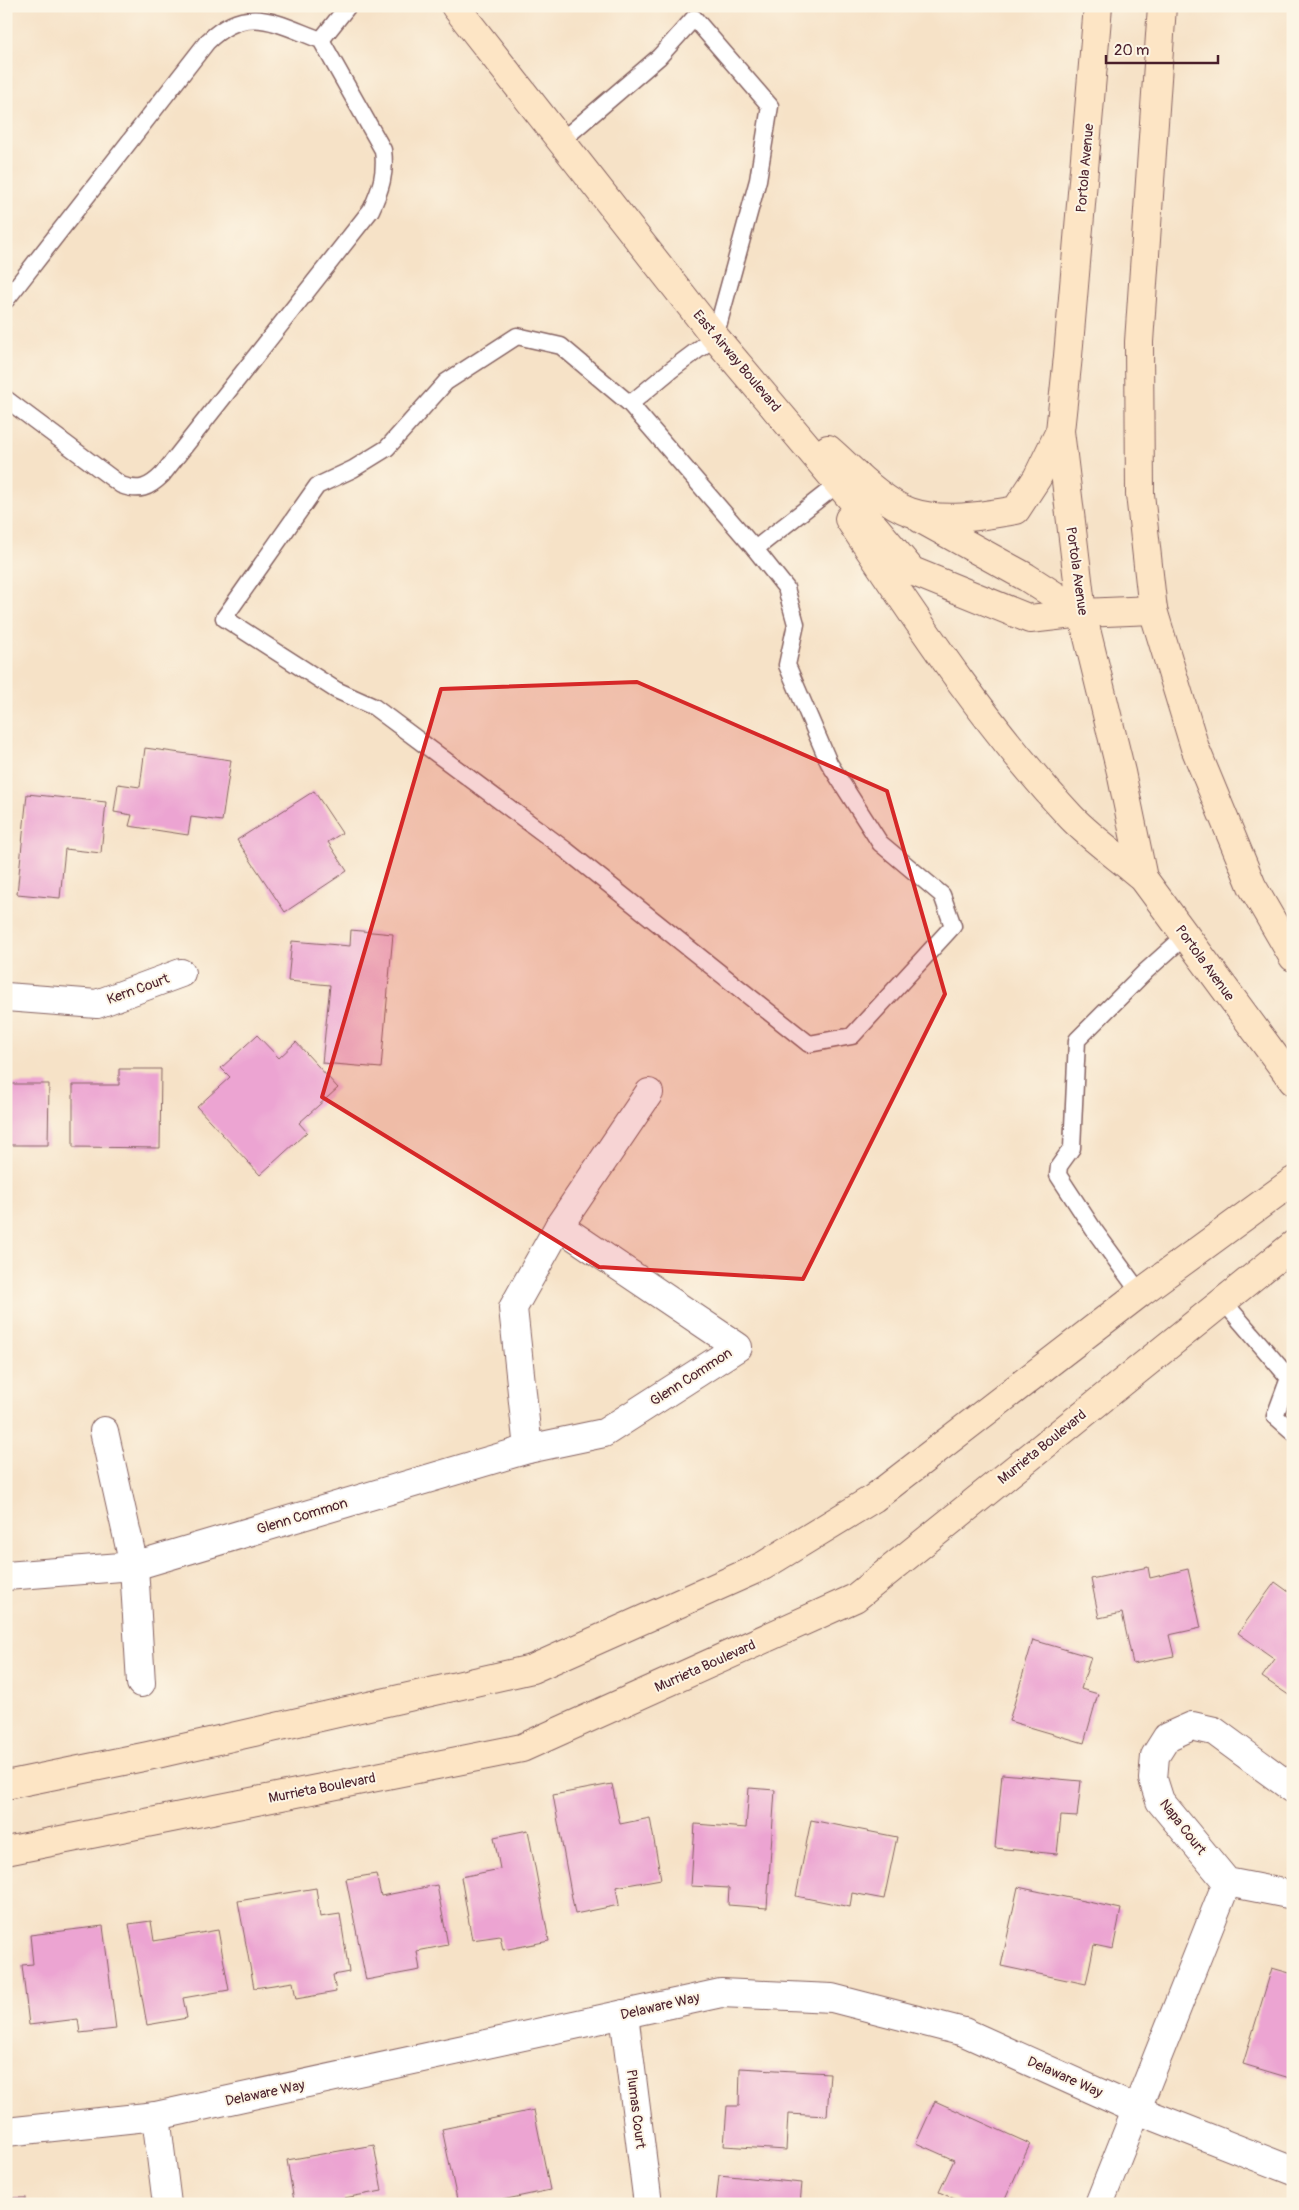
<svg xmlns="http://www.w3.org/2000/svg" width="1299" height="2210" font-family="Pangolin,sans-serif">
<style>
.building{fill:#eca4d2}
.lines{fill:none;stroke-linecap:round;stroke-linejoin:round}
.service-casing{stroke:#866362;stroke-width:19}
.minor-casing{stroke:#866362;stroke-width:30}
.secondary-casing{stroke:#866362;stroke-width:30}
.service{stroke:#fff;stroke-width:16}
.minor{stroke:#fff;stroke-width:28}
.secondary{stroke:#fde5c5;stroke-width:28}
.marked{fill:#d62828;fill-opacity:0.2;stroke:#d62828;stroke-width:4;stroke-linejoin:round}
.labels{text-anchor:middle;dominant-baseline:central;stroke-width:4;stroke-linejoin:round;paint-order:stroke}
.street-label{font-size:14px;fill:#4a1f2b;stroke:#fcf5e5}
</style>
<rect width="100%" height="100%" fill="#fcf5e5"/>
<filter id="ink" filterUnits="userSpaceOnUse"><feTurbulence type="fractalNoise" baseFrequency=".02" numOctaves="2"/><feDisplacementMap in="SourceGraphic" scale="10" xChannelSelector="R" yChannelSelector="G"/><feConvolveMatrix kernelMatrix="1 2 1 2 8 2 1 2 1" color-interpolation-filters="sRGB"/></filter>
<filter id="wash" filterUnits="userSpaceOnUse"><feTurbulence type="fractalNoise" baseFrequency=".0096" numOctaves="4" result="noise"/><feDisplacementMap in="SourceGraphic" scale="20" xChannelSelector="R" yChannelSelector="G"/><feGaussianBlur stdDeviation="1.12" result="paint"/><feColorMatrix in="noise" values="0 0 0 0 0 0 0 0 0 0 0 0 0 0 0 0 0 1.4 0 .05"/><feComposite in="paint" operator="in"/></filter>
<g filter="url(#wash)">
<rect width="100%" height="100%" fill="#f6e2c7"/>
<g id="blocks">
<g class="building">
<path d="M145 748 231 760 222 821 191 817 188 835 129 826 132 815 114 812 118 784 140 787Z"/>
<path d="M314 791 342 833 328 842 347 871 285 912 237 840Z"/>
<path d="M27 794 106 802 101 853 65 849 60 898 17 894Z"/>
<path d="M351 930 393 934 381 1068 322 1063 330 985 288 981 292 941 350 946Z"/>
<path d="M257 1035 279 1058 296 1042 338 1088 299 1123 307 1132 260 1175 197 1107 230 1077 221 1068Z"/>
<path d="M6 1068H10V1084H49L48 1145H6Z"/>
<path d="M119 1069H161L160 1148 73 1147V1085H119Z"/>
<path d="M1148 1567 1150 1578 1188 1569 1201 1628 1169 1635 1174 1656 1133 1664 1122 1613 1099 1618 1091 1579Z"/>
<path d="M1275 1582 1293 1595V1698L1262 1677 1275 1659 1238 1633Z"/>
<path d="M1033 1640 1091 1657 1081 1689 1098 1694 1084 1743 1009 1721Z"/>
<path d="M1002 1774 1081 1781 1077 1817 1061 1816 1057 1854 995 1848Z"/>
<path d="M612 1784 620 1824 650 1818 661 1879 616 1887 619 1905 575 1914 553 1795Z"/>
<path d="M749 1788 775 1790 767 1908 728 1905 729 1888 691 1886 695 1824 746 1828Z"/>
<path d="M811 1820 897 1837 884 1899 852 1893 850 1907 796 1896Z"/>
<path d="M528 1830 549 1941 503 1950 500 1936 472 1940 461 1877 500 1869 494 1837Z"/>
<path d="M376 1874 381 1896 437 1885 448 1945 417 1951 420 1970 366 1980 346 1879Z"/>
<path d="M1018 1887 1121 1909 1113 1949 1094 1945 1086 1984 1001 1966Z"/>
<path d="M316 1888 320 1917 340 1914 349 1972 333 1975 336 1992 296 1999 293 1982 254 1988 238 1901Z"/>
<path d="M151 1921 154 1941 218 1930 229 1990 183 1998 187 2018 147 2025 129 1924Z"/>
<path d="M103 1926 116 2029 80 2033 78 2019 29 2025 22 1965 33 1964 30 1935Z"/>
<path d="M1272 1968 1293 1974V2079L1243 2064Z"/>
<path d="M740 2068 830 2073 827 2116 788 2114 786 2150 724 2146 727 2106H739Z"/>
<path d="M935 2101 1030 2144 1003 2204H966L939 2192 954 2160 916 2143Z"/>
<path d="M534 2110 550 2190 483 2204H458L442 2129Z"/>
<path d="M374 2145 382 2191 344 2198 345 2204H283L294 2201 287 2160Z"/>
<path d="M719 2175 802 2183 800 2204H716Z"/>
<rect x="6" y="2198" width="20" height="6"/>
</g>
</g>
</g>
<g filter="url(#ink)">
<use href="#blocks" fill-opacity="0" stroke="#866362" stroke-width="1"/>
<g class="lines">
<defs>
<g id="service">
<path d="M321 40 348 6"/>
<path d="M561 141 659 57 694 18 770 106 758 180 715 337 671 370 630 404 561 346 517 336 446 382 387 448 353 469 317 486 224 618 336 690 374 707 567 851 809 1044 852 1036 953 926 942 895 880 843 829 763 787 665 796 624 786 588 755 549 839 483"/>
<path d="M6 300 207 42C247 3 275 23 321 40L383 150C386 173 381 189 371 210L162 475C149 488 139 492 121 485L6 399"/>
<path d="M630 404 755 549"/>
<path d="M1140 1293 1094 1230 1058 1175 1059 1166 1072 1148 1077 1040 1146 971 1185 936"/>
<path d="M1224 1302 1289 1378"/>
<path d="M1293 1376 1289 1378 1275 1416 1293 1432"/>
</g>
<g id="minor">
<path d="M6 997 97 1004 181 973"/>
<path d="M104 1431 134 1566 141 1683"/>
<path d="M528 1449 513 1308 559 1226 649 1093"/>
<path d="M6 1576 134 1566 528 1449 604 1433 738 1347 559 1226"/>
<path d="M1293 1789 1214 1731 1192 1726 1167 1737 1155 1756 1153 1779 1160 1801 1227 1882 1293 1895"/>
<path d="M624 2014 648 2204"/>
<path d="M156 2116 167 2204"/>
<path d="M6 2132 156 2116 721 1993 832 1998 964 2032 1135 2109 1293 2171"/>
<path d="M1099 2204 1227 1882"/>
</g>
<g id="secondary">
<path d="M455 6 715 337 912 571 1030 619 1082 613 1153 610"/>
<path d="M1098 6 1068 356 1060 431 1082 613 1121 772 1143 878 1293 1081"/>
<path d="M1162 6 1139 342 1140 494 1153 610 1195 748 1252 886 1293 957"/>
<path d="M828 449C849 467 883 503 910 512 942 523 983 516 1016 510L1037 478 1060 431"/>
<path d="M849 519C918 622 986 726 1071 817 1092 839 1120 858 1143 878"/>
<path d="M921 519 1026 577 1082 613"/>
<path d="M6 1785 148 1756 532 1669 763 1566 874 1498 1140 1293 1293 1181"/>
<path d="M6 1851 522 1748 855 1598 1293 1245"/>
</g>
</defs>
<use href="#service" class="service-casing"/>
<use href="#minor" class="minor-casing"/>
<use href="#secondary" class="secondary-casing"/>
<use href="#service" class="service"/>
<use href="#minor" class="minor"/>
<use href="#secondary" class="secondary"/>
</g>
</g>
<path class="marked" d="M637 682 887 791 945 994 803 1279 599 1267 322 1097 441 689Z"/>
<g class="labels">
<g class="street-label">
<text transform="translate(1085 168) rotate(-85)">Portola Avenue</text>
<text transform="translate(737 361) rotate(50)">East Airway Boulevard</text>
<text transform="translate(1077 571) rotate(82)">Portola Avenue</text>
<text transform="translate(1205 963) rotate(54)">Portola Avenue</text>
<text transform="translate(138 989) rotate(-20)">Kern Court</text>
<text transform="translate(691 1377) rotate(-33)">Glenn Common</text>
<text transform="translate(1042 1447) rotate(-39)">Murrieta Boulevard</text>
<text transform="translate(302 1516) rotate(-17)">Glenn Common</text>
<text transform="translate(705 1666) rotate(-24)">Murrieta Boulevard</text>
<text transform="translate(322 1788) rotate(-11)">Murrieta Boulevard</text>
<text transform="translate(1183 1827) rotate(52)">Napa Court</text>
<text transform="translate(660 2006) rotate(-13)">Delaware Way</text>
<text transform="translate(1065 2077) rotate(24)">Delaware Way</text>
<text transform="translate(265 2093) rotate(-12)">Delaware Way</text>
<text transform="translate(636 2109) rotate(83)">Plumas Court</text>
</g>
</g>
<rect width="1299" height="2210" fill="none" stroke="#fcf5e5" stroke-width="25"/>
<path d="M1106 55v8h112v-8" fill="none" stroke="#4a1f2b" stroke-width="2.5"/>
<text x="1114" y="55" font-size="15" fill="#4a1f2b" stroke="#fcf5e5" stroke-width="4" paint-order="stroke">20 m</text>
</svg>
